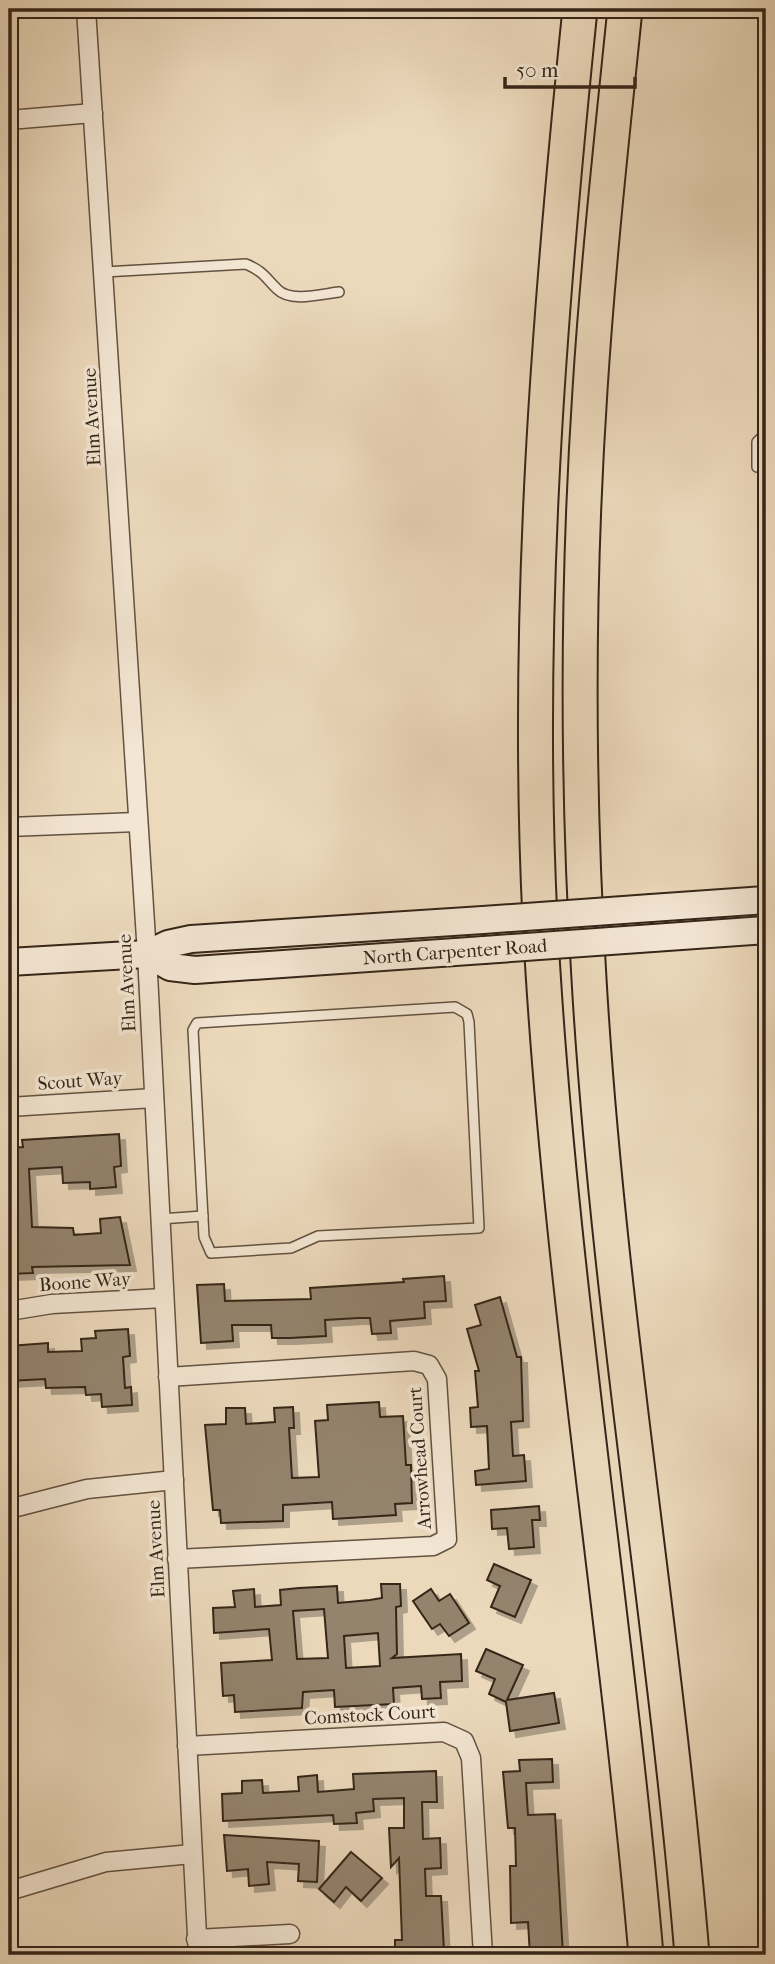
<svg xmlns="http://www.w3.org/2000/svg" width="775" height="1964" font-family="'IM FELL French Canon',serif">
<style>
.building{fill:#94836d;stroke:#352518;stroke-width:2;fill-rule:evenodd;filter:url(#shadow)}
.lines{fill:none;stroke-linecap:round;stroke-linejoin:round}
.lane-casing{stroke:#635241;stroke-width:12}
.street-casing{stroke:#635241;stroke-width:21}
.secondary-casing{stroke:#352518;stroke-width:30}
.highway-casing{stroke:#352518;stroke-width:37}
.lane{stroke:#f3e6d3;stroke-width:9}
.street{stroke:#f3e6d3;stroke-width:18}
.secondary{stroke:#f3e6d3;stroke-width:26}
.highway{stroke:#ecd9bc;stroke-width:33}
.secondary-bridge-casing{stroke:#352518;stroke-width:30;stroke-linecap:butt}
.secondary-bridge{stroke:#f3e6d3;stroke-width:26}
.labels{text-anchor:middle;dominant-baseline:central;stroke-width:7;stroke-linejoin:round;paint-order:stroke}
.street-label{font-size:19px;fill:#352518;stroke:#f3e6d3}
</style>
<defs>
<filter id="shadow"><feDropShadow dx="6" dy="6" stdDeviation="0" flood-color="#0004"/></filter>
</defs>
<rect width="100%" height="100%" fill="#ecd9bc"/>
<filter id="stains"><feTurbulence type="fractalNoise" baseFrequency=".00286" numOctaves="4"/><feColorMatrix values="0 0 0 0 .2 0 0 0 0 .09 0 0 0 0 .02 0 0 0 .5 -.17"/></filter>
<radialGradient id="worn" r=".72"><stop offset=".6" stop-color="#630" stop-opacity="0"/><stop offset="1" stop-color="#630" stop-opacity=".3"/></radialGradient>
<g class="building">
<path d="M119 1134 121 1166 114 1167 116 1187 90 1189V1182L63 1183 62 1167 29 1169 32 1227 73 1228 74 1235 101 1233 100 1219 120 1217 130 1265 32 1267 33 1273 9 1274V1148L23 1147 22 1140Z"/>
<path d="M444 1276 446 1301 424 1302 425 1318 390 1321 391 1333 372 1334 370 1318H359L325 1320 326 1336 290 1338H272L271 1325H232L233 1341 201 1343 197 1285 224 1284 225 1301 311 1299 310 1288 404 1282 403 1279Z"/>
<path d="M500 1297 517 1357H521L523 1421 511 1422 513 1456 524 1455 526 1481 476 1485 475 1471 489 1469 487 1426 471 1427 470 1408 478 1407 475 1371H479L467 1329 481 1325 475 1305Z"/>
<path d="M128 1329 130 1356 123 1357 125 1388 131 1387 132 1405 102 1407 101 1394 86 1395 85 1387 46 1388 45 1379 9 1381V1346L48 1343V1352L82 1351 81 1339 96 1338 95 1331Z"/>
<path d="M379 1402 380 1417 403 1416 406 1465H411L412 1503 395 1504 396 1515 333 1519 332 1502 283 1505V1521L221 1523 220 1510H213L205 1425 226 1424V1408H245L246 1424 275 1422 274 1408 293 1407 294 1428H289L292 1478 319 1477 315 1421 328 1420 327 1405Z"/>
<path d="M539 1506 540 1520H532L534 1547 509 1549 507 1528 492 1529 491 1510Z"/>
<path d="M494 1564 531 1580 515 1617 491 1607 500 1586 487 1580Z"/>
<path d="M381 1584H400L401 1606 396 1607 397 1654 392 1658 461 1654 462 1681 440 1682 441 1698 422 1699 421 1686 393 1688 394 1704 335 1707 334 1690 303 1692 302 1708 235 1712 234 1695 223 1696 221 1663 272 1660 269 1629 214 1633 213 1608 235 1607 233 1591 254 1589 255 1607 281 1605 280 1590 299 1588 337 1586 338 1603 370 1600 382 1598ZM324 1609 328 1658 297 1659 293 1611ZM378 1633 380 1666 346 1668 344 1636Z"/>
<path d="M431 1589 439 1601 450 1594 469 1623 449 1636 440 1624 432 1629 413 1601Z"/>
<path d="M486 1649 523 1665 507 1700 554 1693 559 1723 510 1731 506 1702 489 1694 495 1679 476 1671Z"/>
<path d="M552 1759 553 1782 526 1783 527 1800 528 1815 555 1814 563 1955H530L528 1922 511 1923 510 1866H516L515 1828H508L503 1772 520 1771 519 1760Z"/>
<path d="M436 1771 437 1802H422L423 1839 440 1838 441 1868 425 1869 426 1896H441L444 1951H429V1955H395V1940H402L399 1858 391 1867 389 1828H404V1798L373 1799 374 1811 356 1813 357 1823 334 1824 333 1815 223 1821 222 1794 242 1793V1781L262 1780 263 1793 299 1791 298 1777 317 1775 318 1792 354 1789 353 1774Z"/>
<path d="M224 1835 319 1841 317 1882 298 1881 299 1864 267 1862 269 1884 249 1886 248 1869 227 1871Z"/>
<path d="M351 1852 382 1878 361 1901 346 1887 334 1902 319 1889Z"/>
</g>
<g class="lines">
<defs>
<g id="lane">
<path d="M104 272 246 264C264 272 264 276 277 289 290 303 322 294 339 292"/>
<path d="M757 467V442L766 433"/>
<path d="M455 1007 467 1014 469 1022 479 1228 318 1236 291 1248 211 1253 204 1237 193 1030 197 1023Z"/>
<path d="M160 1219 203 1216"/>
<path d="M765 1687 766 1723"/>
</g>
<g id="street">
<path d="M86 9 147 954 198 1955"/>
<path d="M9 120 93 113"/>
<path d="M9 827 137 822"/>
<path d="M9 1107 154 1098"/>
<path d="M9 1311 52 1304 164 1298"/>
<path d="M168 1377 414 1361 429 1365 437 1379 447 1539 433 1546 177 1559"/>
<path d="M9 1509 87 1489 174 1480"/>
<path d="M187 1746 444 1732 464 1741 471 1758 483 1955"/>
<path d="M9 1891 106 1862 192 1854"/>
<path d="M196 1939 290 1934"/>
</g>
<g id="secondary">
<path d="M651 908 766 900"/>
<path d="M653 938 766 930"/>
<path d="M147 954 170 967 195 970 484 950"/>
<path d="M9 962 147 954 168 944 191 939 483 920"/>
</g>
<g id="highway">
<path d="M580 9C549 312 525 615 540 920 558 1267 616 1610 646 1955"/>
<path d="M625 9C612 136 598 263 590 390 577 586 577 783 589 979 608 1306 665 1629 692 1955"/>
</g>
</defs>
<use href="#lane" class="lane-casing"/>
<use href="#street" class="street-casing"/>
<use href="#secondary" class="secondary-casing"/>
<use href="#highway" class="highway-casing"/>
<use href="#lane" class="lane"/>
<use href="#street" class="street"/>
<use href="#secondary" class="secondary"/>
<use href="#highway" class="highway"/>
<defs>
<g id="secondary-bridge">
<path d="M483 920 651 908"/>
<path d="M484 950 653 938"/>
</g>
</defs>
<use href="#secondary-bridge" class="secondary-bridge-casing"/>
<use href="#secondary-bridge" class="secondary-bridge"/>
</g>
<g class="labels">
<g class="street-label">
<text transform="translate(92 417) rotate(-93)">Elm Avenue</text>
<text transform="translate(455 952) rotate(-4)">North Carpenter Road</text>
<text transform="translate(127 983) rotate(-93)">Elm Avenue</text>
<text transform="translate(80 1081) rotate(-4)">Scout Way</text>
<text transform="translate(85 1282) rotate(-4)">Boone Way</text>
<text transform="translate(420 1458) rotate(-94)">Arrowhead Court</text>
<text transform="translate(156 1549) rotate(-93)">Elm Avenue</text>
<text transform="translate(370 1715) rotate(-3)">Comstock Court</text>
</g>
</g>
<rect width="775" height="1964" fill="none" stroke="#ecd9bc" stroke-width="35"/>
<rect x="10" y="10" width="754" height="1943" fill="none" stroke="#352518" stroke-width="3.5"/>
<rect x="18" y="18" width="740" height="1929" fill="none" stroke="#352518" stroke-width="2"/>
<path d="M505 77v10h130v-10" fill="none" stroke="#352518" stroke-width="3.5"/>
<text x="516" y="77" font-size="21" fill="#352518" stroke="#f3e6d3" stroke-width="5" paint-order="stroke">50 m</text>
<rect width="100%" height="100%" filter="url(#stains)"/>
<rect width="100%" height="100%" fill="url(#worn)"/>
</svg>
